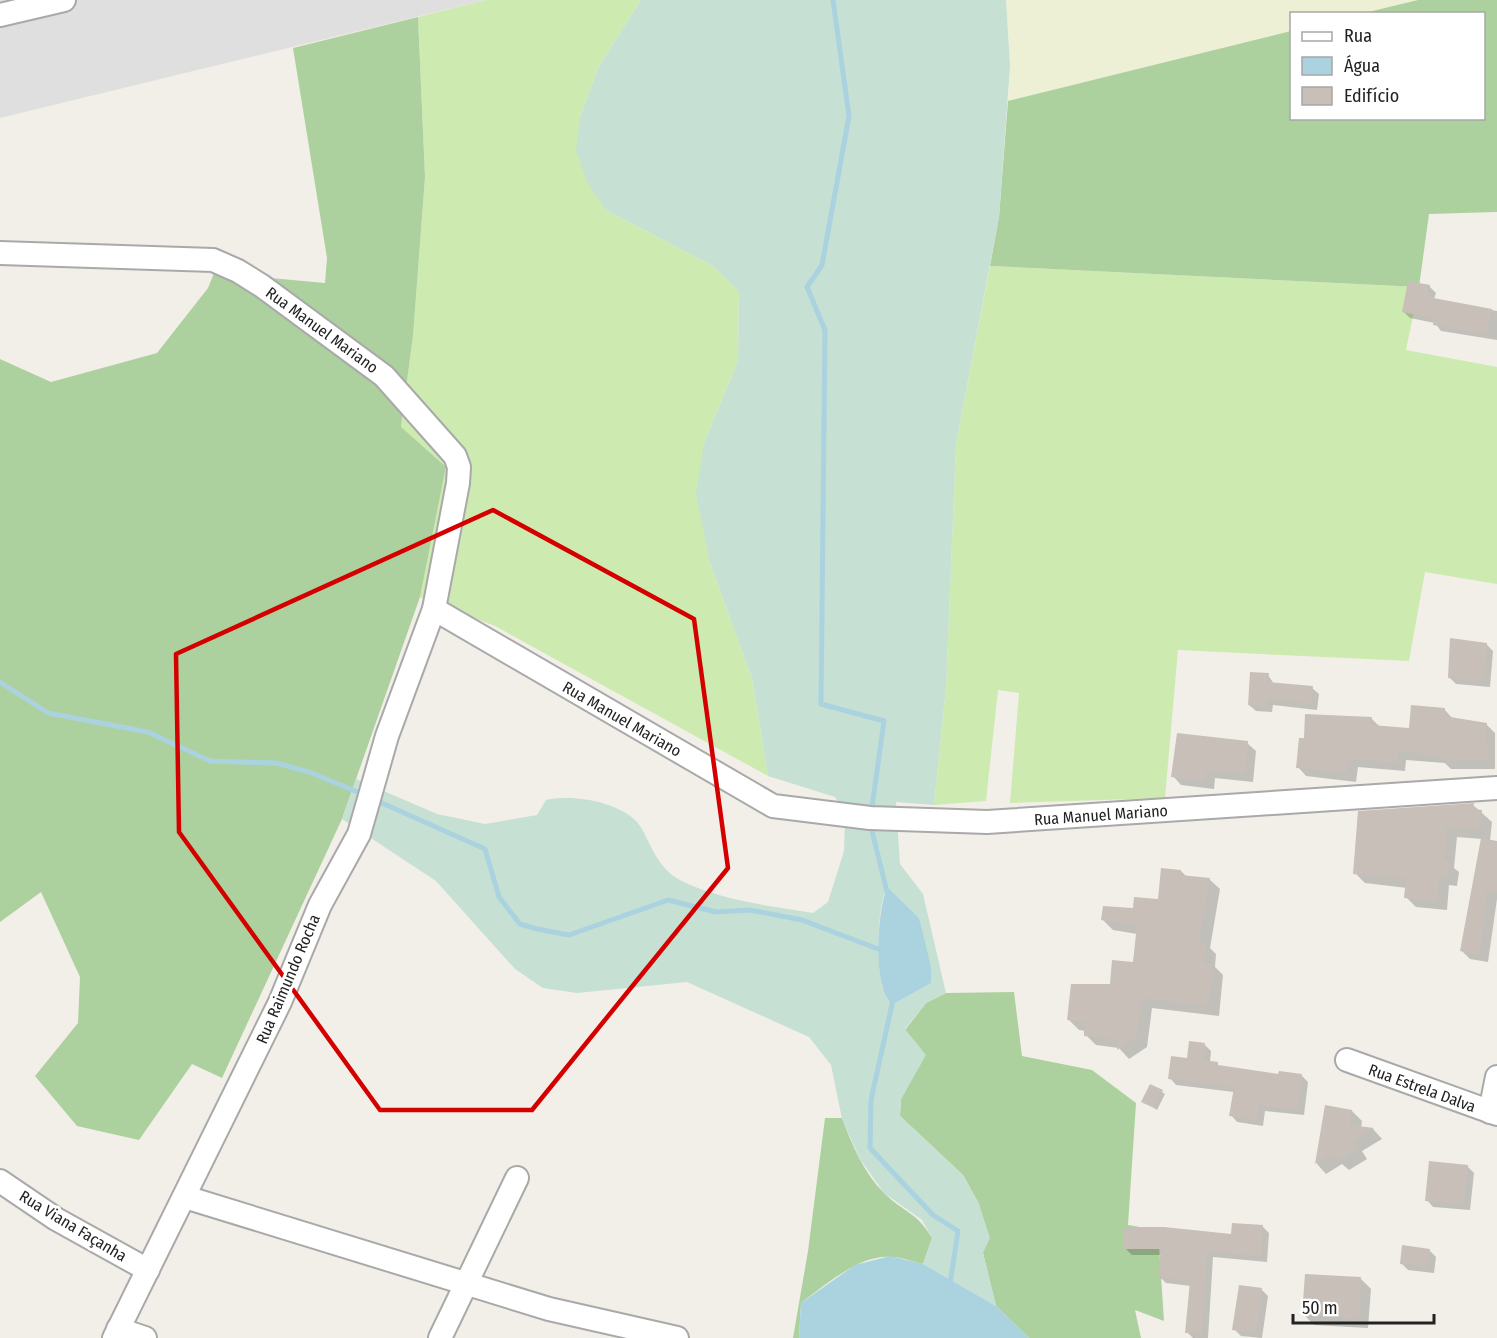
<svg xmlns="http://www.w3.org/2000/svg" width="1497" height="1338" font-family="'Fira Sans Condensed',sans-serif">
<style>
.residential{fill:#e0dfdf}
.farmland{fill:#eef0d5}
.grass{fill:#cdebb0}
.forest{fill:#add19e}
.wetland{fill:#c6e0d4;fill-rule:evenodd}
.water{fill:#aad3df}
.shadow{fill:#0003}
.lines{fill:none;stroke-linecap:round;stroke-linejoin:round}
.stream{stroke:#aad3df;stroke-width:5}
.building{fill:#c7bfb8}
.minor-casing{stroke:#a9a9a9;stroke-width:26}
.minor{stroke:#fff;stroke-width:22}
.marked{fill:none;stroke:#d40000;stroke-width:4.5;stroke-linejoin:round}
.labels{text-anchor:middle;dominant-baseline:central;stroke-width:6;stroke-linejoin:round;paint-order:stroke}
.street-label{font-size:16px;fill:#222;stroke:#fff}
</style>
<rect width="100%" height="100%" fill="#f2efe9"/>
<path class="residential" d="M0 0H486L0 118Z"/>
<path class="farmland" d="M1006 0H1418L1364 13 1292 14 1291 31 1008 101 1010 66Z"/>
<g class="grass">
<path d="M486 0H641L599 66 580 117 606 210 713 266 739 292 738 361 704 443 710 563 752 678 768 776 495 626 420 597 446 467 401 428 413 336 425 177 418 17Z"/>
<path d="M990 266 1419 287 1406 350 1497 367V584L1425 572 1409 661 1178 650 1165 798 1010 803 1019 693 998 690 986 801 934 805 946 688 956 444Z"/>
</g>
<g class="forest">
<path d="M1418 0H1497V212L1429 214 1419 287 990 266 999 217 1008 101 1291 31 1292 118H1484V14L1364 13Z"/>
<path d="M418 17 425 177 413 336 401 427 446 467 420 597 342 819 222 1078 192 1064 139 1140 77 1126 35 1076 78 1023 80 977 41 892 0 922V359L51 382 157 353 208 288 214 273 325 283 327 258 293 48Z"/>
<path d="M1014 992 1022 1056 1092 1070 1136 1103 1128 1225 1158 1230 1164 1321 1135 1310 1141 1338H1029L996 1306 983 1253 979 1204 963 1175 900 1116 901 1099 925 1055 905 1030 926 1003 946 993Z"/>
<path d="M825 1118H842C852 1145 864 1173 884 1193 903 1212 917 1212 932 1238L923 1264C913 1262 902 1257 891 1257 860 1254 824 1286 801 1303L799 1338H793L808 1251Z"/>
</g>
<path class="wetland" d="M641 0H1006L1010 66 999 217 956 444 946 688 934 805 896 802 900 864 923 894 946 993 926 1003 905 1029 926 1055 901 1099 900 1116 962 1174 979 1204 990 1238 983 1253 996 1306 923 1264 932 1238 922 1220 884 1193 860 1159 842 1119 831 1065 809 1037 687 982 577 993 543 988 515 969 436 881 342 819 356 779 437 814 485 824 537 815 546 800C573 794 627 802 642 829 652 848 659 869 680 880 718 900 771 906 813 913L828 902 844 851 845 817 835 797 768 776 752 678 710 563 696 494 704 443 738 361 739 292 713 266 606 210 587 182 576 150 580 117 599 66ZM887 888 919 918 931 983 892 1005C889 1000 885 994 883 989 876 969 877 905 887 888Z"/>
<g class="water">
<path d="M887 887 919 918 931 967V983L892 1005C889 1000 884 994 883 988 875 963 878 911 887 887Z"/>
<path d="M890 1256 923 1264 996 1306 1029 1338H799L801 1303 855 1265Z"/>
</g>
<g class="shadow">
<path d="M1429 286 1436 293 1434 299 1497 311V340L1441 331 1435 323 1410 318 1404 312Z"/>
<path d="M1486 644 1493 651 1490 687 1456 684 1450 678Z"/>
<path d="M1268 675 1274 684 1312 688 1319 694 1317 710 1273 705 1272 712 1256 711 1249 705Z"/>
<path d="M1444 709 1453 719 1486 724 1495 733V769H1451L1445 763 1406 760 1405 771 1358 767 1356 782 1306 776 1298 767 1371 718 1380 727 1411 730Z"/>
<path d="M1247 743 1256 751 1253 782 1215 778 1214 789 1181 785 1173 776Z"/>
<path d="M1473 805 1492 822 1490 841 1497 842V899L1488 962 1470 959 1462 951 1482 839 1457 837 1454 868 1459 872 1457 886 1449 885 1447 910 1416 907 1406 897 1407 888 1365 883 1355 873Z"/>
<path d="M1181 871 1187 877 1209 879 1220 889 1210 948 1216 954 1215 967 1223 975 1219 1016 1152 1008 1147 1047 1129 1059 1119 1048 1096 1045 1086 1035V1031L1079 1030 1069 1020 1134 964 1137 934 1113 930 1103 920 1160 901Z"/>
<path d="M1205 1045 1211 1051 1210 1062 1221 1067 1280 1076 1301 1075 1308 1082 1304 1115 1265 1111 1263 1126 1237 1122 1231 1115 1234 1092 1176 1085 1170 1078Z"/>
<path d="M1162 1092 1165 1094 1157 1110 1143 1101Z"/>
<path d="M1326 1107 1352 1111 1362 1121 1361 1128 1373 1129 1382 1139 1362 1151 1367 1159 1349 1170 1342 1164 1326 1174 1317 1164Z"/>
<path d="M1467 1166 1474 1173 1470 1210 1433 1207 1427 1200Z"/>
<path d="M1263 1227 1269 1233 1267 1262 1213 1257 1208 1338H1193L1187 1332 1191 1286 1166 1283 1160 1277 1162 1255H1132L1126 1249 1233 1236Z"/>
<path d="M1429 1250 1436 1257 1434 1273 1408 1270 1401 1263Z"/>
<path d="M1361 1279 1371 1289 1368 1328 1314 1325 1304 1315Z"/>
<path d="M1261 1289 1268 1296 1262 1338 1241 1336 1234 1329Z"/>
</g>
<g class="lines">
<g class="stream">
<path d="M833 0 849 116 822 265 807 287 825 330 821 704 884 721 871 814"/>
<path d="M0 682 48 713 148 732 210 761 276 763 309 772 365 795"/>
<path d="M373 799 485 849 499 897 520 924 537 929 569 935 668 900 716 912 750 910 802 920 886 952"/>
<path d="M870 823 887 892"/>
<path d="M893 1000 871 1100 870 1148 933 1215 958 1231 950 1284"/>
</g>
</g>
<g class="building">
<path d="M1408 281 1430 285 1428 297 1492 309 1487 335 1433 325 1434 318 1402 312Z"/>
<path d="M1450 638 1487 643 1484 682 1448 678Z"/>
<path d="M1250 672 1269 673 1268 682 1313 686 1311 704 1267 699 1266 707 1248 705Z"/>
<path d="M1411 705 1445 708 1444 716 1487 723 1485 744 1489 745 1487 760 1441 761V756L1398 751 1397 763 1349 759 1347 773 1296 768 1299 738H1304L1305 714 1372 717 1371 725 1409 728Z"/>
<path d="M1177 733 1248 741 1245 774 1207 770 1206 781 1171 777Z"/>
<path d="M1474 803 1473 809 1482 810 1481 830 1447 827 1444 860 1449 861 1447 877 1439 876 1437 901 1404 898 1406 879 1353 874 1358 811Z"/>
<path d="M1481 838 1497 841V893L1487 891 1480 955 1460 951Z"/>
<path d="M1161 868 1181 870V875L1210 878 1199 942 1206 943 1204 962 1214 964 1209 1006 1142 998 1137 1036 1117 1050 1118 1040 1084 1036V1022L1067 1020 1071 984H1110L1112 960 1133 962 1137 925 1101 920 1103 906 1133 908 1134 897 1158 899Z"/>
<path d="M1189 1041 1205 1043 1203 1060 1218 1062V1065L1278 1074 1279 1071 1302 1074 1298 1110 1259 1105 1256 1120 1229 1116 1234 1087 1168 1079 1171 1056 1187 1058Z"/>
<path d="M1150 1084 1163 1090 1154 1108 1141 1102Z"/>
<path d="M1325 1105 1352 1110 1350 1125 1374 1128 1353 1141 1358 1148 1337 1161 1332 1154 1315 1164Z"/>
<path d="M1429 1161 1468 1165 1464 1205 1425 1201Z"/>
<path d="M1232 1223 1263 1225 1261 1256 1207 1252 1202 1334 1185 1333 1190 1281 1158 1277 1161 1249H1124V1227H1164L1231 1234Z"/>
<path d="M1402 1245 1430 1249 1428 1267 1400 1264Z"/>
<path d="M1305 1274 1361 1277 1359 1319 1302 1315Z"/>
<path d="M1239 1285 1262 1288 1256 1333 1232 1330Z"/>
</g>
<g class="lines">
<defs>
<g id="minor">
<path d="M0 15 64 0"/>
<path d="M0 253 213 260 238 271 262 286 384 376 455 456 459 467 458 483 434 609 773 806 870 818 987 822 1497 788"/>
<path d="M1347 1060 1497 1114"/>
<path d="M1490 1112 1497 1077"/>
<path d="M0 1181 56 1219 148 1270"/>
<path d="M185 1197 549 1309 677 1338"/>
<path d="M118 1329 145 1338"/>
<path d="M114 1338 280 1002 320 905 359 834 387 736 434 609"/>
<path d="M440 1338 517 1178"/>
</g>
</defs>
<use href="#minor" class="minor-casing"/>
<use href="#minor" class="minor"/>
</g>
<path class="marked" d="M493 510 694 619 728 868 532 1110H380L179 832 176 654Z"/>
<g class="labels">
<g class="street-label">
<text transform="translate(322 330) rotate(36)">Rua Manuel Mariano</text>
<text transform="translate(622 719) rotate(30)">Rua Manuel Mariano</text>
<text transform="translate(1101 815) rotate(-4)">Rua Manuel Mariano</text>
<text transform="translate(288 979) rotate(-67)">Rua Raimundo Rocha</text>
<text transform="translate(1422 1088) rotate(20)">Rua Estrela Dalva</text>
<text transform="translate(73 1226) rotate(31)">Rua Viana Façanha</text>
</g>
</g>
<rect x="1290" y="12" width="195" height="108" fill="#ffffff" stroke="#a7a7a7" stroke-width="1.5"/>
<rect x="1302" y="32" width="30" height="9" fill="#ffffff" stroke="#a7a7a7" stroke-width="1.5"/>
<text x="1344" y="42" font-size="18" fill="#222222">Rua</text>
<rect x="1302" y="57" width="30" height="18" fill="#aad3df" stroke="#a7a7a7" stroke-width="1.5"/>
<text x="1344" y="72" font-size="18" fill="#222222">Água</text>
<rect x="1302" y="87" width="30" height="18" fill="#c7bfb8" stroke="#a7a7a7" stroke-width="1.5"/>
<text x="1344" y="102" font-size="18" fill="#222222">Edifício</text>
<path d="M1293 1314v9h141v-9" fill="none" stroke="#222222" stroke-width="3"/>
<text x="1302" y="1314" font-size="18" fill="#222222" stroke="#ffffff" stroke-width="4.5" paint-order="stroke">50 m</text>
</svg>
